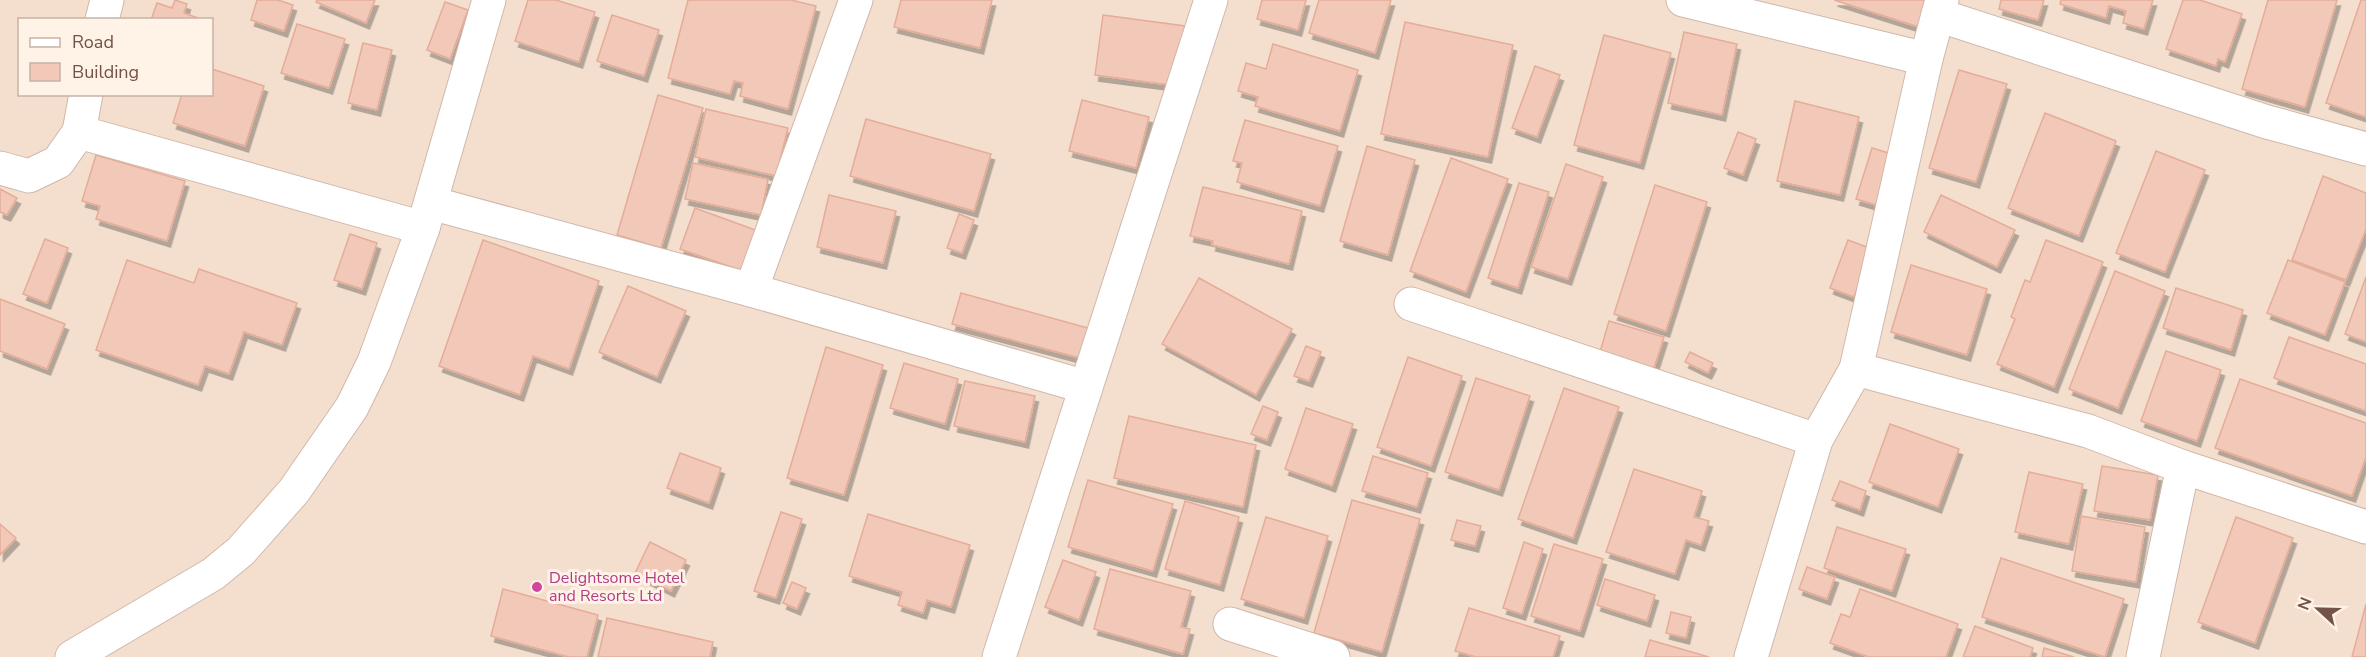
<svg xmlns="http://www.w3.org/2000/svg" width="2366" height="657" font-family="'Nunito Sans',sans-serif">
<style>
.residential{fill:#f4dfcf;fill-rule:evenodd}
.building{fill:#f2c8b8;stroke:#e5ac98;stroke-width:1.5;filter:url(#shadow)}
.lines{fill:none;stroke-linecap:round;stroke-linejoin:round}
.street-casing{stroke:#d0b7aa;stroke-width:35}
.street{stroke:#fff;stroke-width:33}
.hotel-dot{fill:#d1479c;stroke:#fff3e7;stroke-width:2}
.labels{text-anchor:middle;dominant-baseline:central;stroke-width:6;stroke-linejoin:round;paint-order:stroke}
.hotel-label{font-size:16px;fill:#b23c85;stroke:#fff3e7;text-anchor:start}
</style>
<defs>
<filter id="shadow"><feDropShadow dx="3.5" dy="6" stdDeviation="0" flood-color="#0004"/></filter>
</defs>
<rect width="100%" height="100%" fill="#fdeee1"/>
<path class="residential" d="M0 0H2366V657H0ZM20 20H212V94H20Z"/>
<g class="building">
<path d="M175 0 187 4 184 13 198 18V20H151L157 3 172 8Z"/>
<path d="M257 0H278L293 5 284 31 251 20Z"/>
<path d="M317 0H375L366 23 316 2Z"/>
<path d="M528 0H556L595 12 579 62 515 41Z"/>
<path d="M688 0H791L816 6 788 109 740 96 743 83 734 81 730 94 668 78Z"/>
<path d="M901 0H992L980 48 894 27Z"/>
<path d="M1262 0H1306L1298 30 1257 19Z"/>
<path d="M1319 0H1391L1375 53 1309 33Z"/>
<path d="M1834 0H1931L1922 28Z"/>
<path d="M2001 0H2044L2038 20 1999 9Z"/>
<path d="M2061 0H2153L2144 29 2123 23 2126 11 2109 6 2106 18 2060 4Z"/>
<path d="M2183 0H2200L2242 14 2225 62 2218 59 2216 66 2166 49Z"/>
<path d="M2268 0H2337L2305 107 2242 89Z"/>
<path d="M2361 0H2366V117L2326 103Z"/>
<path d="M445 2 468 10 450 59 427 50Z"/>
<path d="M612 15 659 30 644 76 597 61Z"/>
<path d="M1103 15 1185 26 1177 86 1095 75Z"/>
<path d="M1405 22 1513 45 1488 157 1381 134Z"/>
<path d="M297 24 345 39 329 88 281 73Z"/>
<path d="M1684 32 1737 44 1722 115 1668 103Z"/>
<path d="M1604 35 1671 53 1640 163 1574 145Z"/>
<path d="M363 43 392 50 377 110 348 103Z"/>
<path d="M1273 44 1358 70 1340 131 1255 106 1258 97 1238 91 1246 63 1266 69Z"/>
<path d="M1535 66 1560 75 1537 137 1512 128Z"/>
<path d="M212 69 264 86 245 146 173 123 182 94H212Z"/>
<path d="M1959 70 2007 84 1976 182 1929 168Z"/>
<path d="M658 95 703 108 661 248 617 235Z"/>
<path d="M1082 100 1149 117 1136 168 1069 151Z"/>
<path d="M1795 101 1859 117 1840 195 1777 181Z"/>
<path d="M706 109 788 128 776 176 695 157Z"/>
<path d="M2045 113 2116 141 2079 236 2008 208Z"/>
<path d="M866 119 991 154 974 211 850 176Z"/>
<path d="M1245 120 1338 146 1320 206 1237 182 1242 163 1233 161Z"/>
<path d="M1738 132 1756 139 1743 175 1724 168Z"/>
<path d="M1367 146 1415 160 1388 255 1340 241Z"/>
<path d="M1872 148 1892 154 1876 205 1856 199Z"/>
<path d="M2156 151 2205 170 2165 272 2116 253Z"/>
<path d="M96 155 185 181 167 241 96 219 100 206 82 201Z"/>
<path d="M1451 158 1508 179 1466 292 1410 271Z"/>
<path d="M693 163 768 179 761 215 685 199Z"/>
<path d="M1566 164 1603 177 1568 279 1531 267Z"/>
<path d="M2323 176 2366 193V229L2346 280 2292 260Z"/>
<path d="M1519 183 1549 192 1518 288 1488 278Z"/>
<path d="M1655 185 1707 202 1666 331 1614 314Z"/>
<path d="M1203 187 1302 211 1289 264 1212 245 1213 241 1190 236Z"/>
<path d="M0 189 17 198 7 215 0 212Z"/>
<path d="M829 195 896 211 883 263 817 247Z"/>
<path d="M1941 195 2015 230 1997 267 1924 232Z"/>
<path d="M695 208 758 231 743 271 680 249Z"/>
<path d="M959 214 974 220 962 253 947 248Z"/>
<path d="M350 234 377 243 362 289 334 280Z"/>
<path d="M45 239 68 248 47 303 23 294Z"/>
<path d="M483 240 599 281 569 369 533 356 520 395 439 366Z"/>
<path d="M1848 240 1872 249 1854 297 1830 288Z"/>
<path d="M2046 240 2103 262 2054 387 1997 364 2015 319 2011 317 2025 280 2030 282Z"/>
<path d="M127 260 194 283 199 269 297 303 282 345 244 332 229 374 205 366 198 385 96 350Z"/>
<path d="M2288 260 2345 282 2325 335 2267 313Z"/>
<path d="M1911 265 1987 289 1967 355 1891 332Z"/>
<path d="M2115 271 2165 291 2118 408 2069 389Z"/>
<path d="M2366 277V342L2345 334Z"/>
<path d="M1199 278 1292 329 1256 395 1162 344Z"/>
<path d="M628 286 686 311 657 377 599 352Z"/>
<path d="M2176 288 2243 310 2231 350 2163 328Z"/>
<path d="M961 293 1088 328 1080 358 952 324Z"/>
<path d="M0 299 65 324 47 369 0 351Z"/>
<path d="M1609 321 1664 337 1654 368 1600 352Z"/>
<path d="M2289 337 2366 364V411L2274 378Z"/>
<path d="M1306 346 1321 352 1309 381 1294 376Z"/>
<path d="M826 347 883 365 844 495 787 478Z"/>
<path d="M2166 351 2221 370 2197 441 2141 421Z"/>
<path d="M1690 352 1713 363 1708 373 1685 362Z"/>
<path d="M1408 357 1462 376 1431 466 1377 447Z"/>
<path d="M904 363 958 379 945 424 890 408Z"/>
<path d="M1476 378 1530 396 1499 490 1445 472Z"/>
<path d="M2240 379 2366 423V457L2352 496 2215 448Z"/>
<path d="M965 381 1035 396 1025 442 954 426Z"/>
<path d="M1564 388 1619 407 1573 538 1518 519Z"/>
<path d="M1263 406 1278 412 1267 440 1251 434Z"/>
<path d="M1306 408 1353 424 1332 486 1285 469Z"/>
<path d="M1129 416 1256 445 1243 507 1114 478Z"/>
<path d="M1890 424 1959 449 1938 507 1869 482Z"/>
<path d="M680 453 721 468 709 503 667 488Z"/>
<path d="M1373 456 1428 473 1417 507 1362 491Z"/>
<path d="M2102 466 2158 475 2150 520 2094 511Z"/>
<path d="M1634 469 1702 491 1694 517 1709 521 1701 545 1686 540 1675 574 1606 552Z"/>
<path d="M2029 472 2083 484 2069 544 2015 532Z"/>
<path d="M1088 480 1173 504 1153 571 1068 547Z"/>
<path d="M1840 481 1866 491 1860 510 1832 500Z"/>
<path d="M1352 500 1420 519 1382 652 1314 633Z"/>
<path d="M1185 501 1239 517 1220 585 1165 569Z"/>
<path d="M781 512 802 519 776 598 754 591Z"/>
<path d="M868 514 970 545 951 607 927 600 923 613 898 605 902 592 849 576Z"/>
<path d="M2081 516 2145 527 2136 582 2072 571Z"/>
<path d="M1266 517 1328 536 1304 618 1241 599Z"/>
<path d="M2236 517 2293 538 2255 643 2198 622Z"/>
<path d="M1457 520 1481 526 1475 546 1451 540Z"/>
<path d="M0 524 16 538 0 555Z"/>
<path d="M1837 527 1906 549 1892 591 1824 568Z"/>
<path d="M650 542 686 560 671 591 635 573Z"/>
<path d="M1524 542 1543 549 1522 614 1503 608Z"/>
<path d="M1554 544 1603 559 1580 631 1531 616Z"/>
<path d="M2001 558 2124 599 2105 657 1982 617Z"/>
<path d="M1063 560 1096 572 1079 620 1045 607Z"/>
<path d="M1807 567 1835 577 1827 599 1799 589Z"/>
<path d="M1110 569 1191 591 1181 627 1190 629 1183 654 1094 629Z"/>
<path d="M1605 579 1655 595 1647 621 1597 605Z"/>
<path d="M792 582 806 588 797 609 783 603Z"/>
<path d="M503 589 598 615 587 657H569L491 636Z"/>
<path d="M1860 589 1958 624 1946 657H1869L1830 643 1841 614 1850 617Z"/>
<path d="M2366 604V657H2352Z"/>
<path d="M1469 608 1560 636 1553 657H1476L1455 651Z"/>
<path d="M1671 612 1691 617 1686 638 1666 633Z"/>
<path d="M607 618 713 642 710 657H598Z"/>
<path d="M1975 626 2033 648 2030 657H1963Z"/>
<path d="M1650 640 1709 657H1645Z"/>
<path d="M2044 648 2074 657H2042Z"/>
</g>
<g class="lines">
<defs>
<g id="street">
<path d="M1683 0 1926 59"/>
<path d="M1938 15 2267 122 2366 149"/>
<path d="M102 20 107 0"/>
<path d="M86 94 79 132 423 228"/>
<path d="M0 168 29 176 58 162 79 132"/>
<path d="M431 203 751 290 1086 387"/>
<path d="M751 290 856 0"/>
<path d="M1411 304 1816 440"/>
<path d="M1856 369 2088 431 2183 467 2366 527"/>
<path d="M1230 624 1333 657"/>
<path d="M72 657 213 574 241 551 294 491 352 407 374 362 423 228 489 0"/>
<path d="M999 657 1211 0"/>
<path d="M1751 657 1816 440 1856 369 1926 59 1942 0"/>
<path d="M2143 657 2183 467"/>
</g>
</defs>
<use href="#street" class="street-casing"/>
<use href="#street" class="street"/>
</g>
<circle class="hotel-dot" cx="537" cy="587" r="6"/>
<g class="labels">
<g class="hotel-label">
<text x="549" y="578">Delightsome Hotel<tspan x="549" dy="18">and Resorts Ltd</tspan></text>
</g>
</g>
<rect x="18" y="18" width="195" height="78" fill="#fff3e7" stroke="#c7b3a7" stroke-width="1.5"/>
<rect x="30" y="38" width="30" height="9" fill="#ffffff" stroke="#c7b3a7" stroke-width="1.5"/>
<text x="72" y="48" font-size="18" fill="#745247">Road</text>
<rect x="30" y="63" width="30" height="18" fill="#f2c8b8" stroke="#c7b3a7" stroke-width="1.5"/>
<text x="72" y="78" font-size="18" fill="#745247">Building</text>
<g transform="translate(2318 609) rotate(292)" stroke="#fff3e7" stroke-width="4.5" paint-order="stroke">
<path d="M0-4.5L10 22L0 15L-10 22Z" fill="#745247"/>
<text y="-9" font-size="16" font-weight="bold" text-anchor="middle" fill="#745247">N</text>
</g>
</svg>
